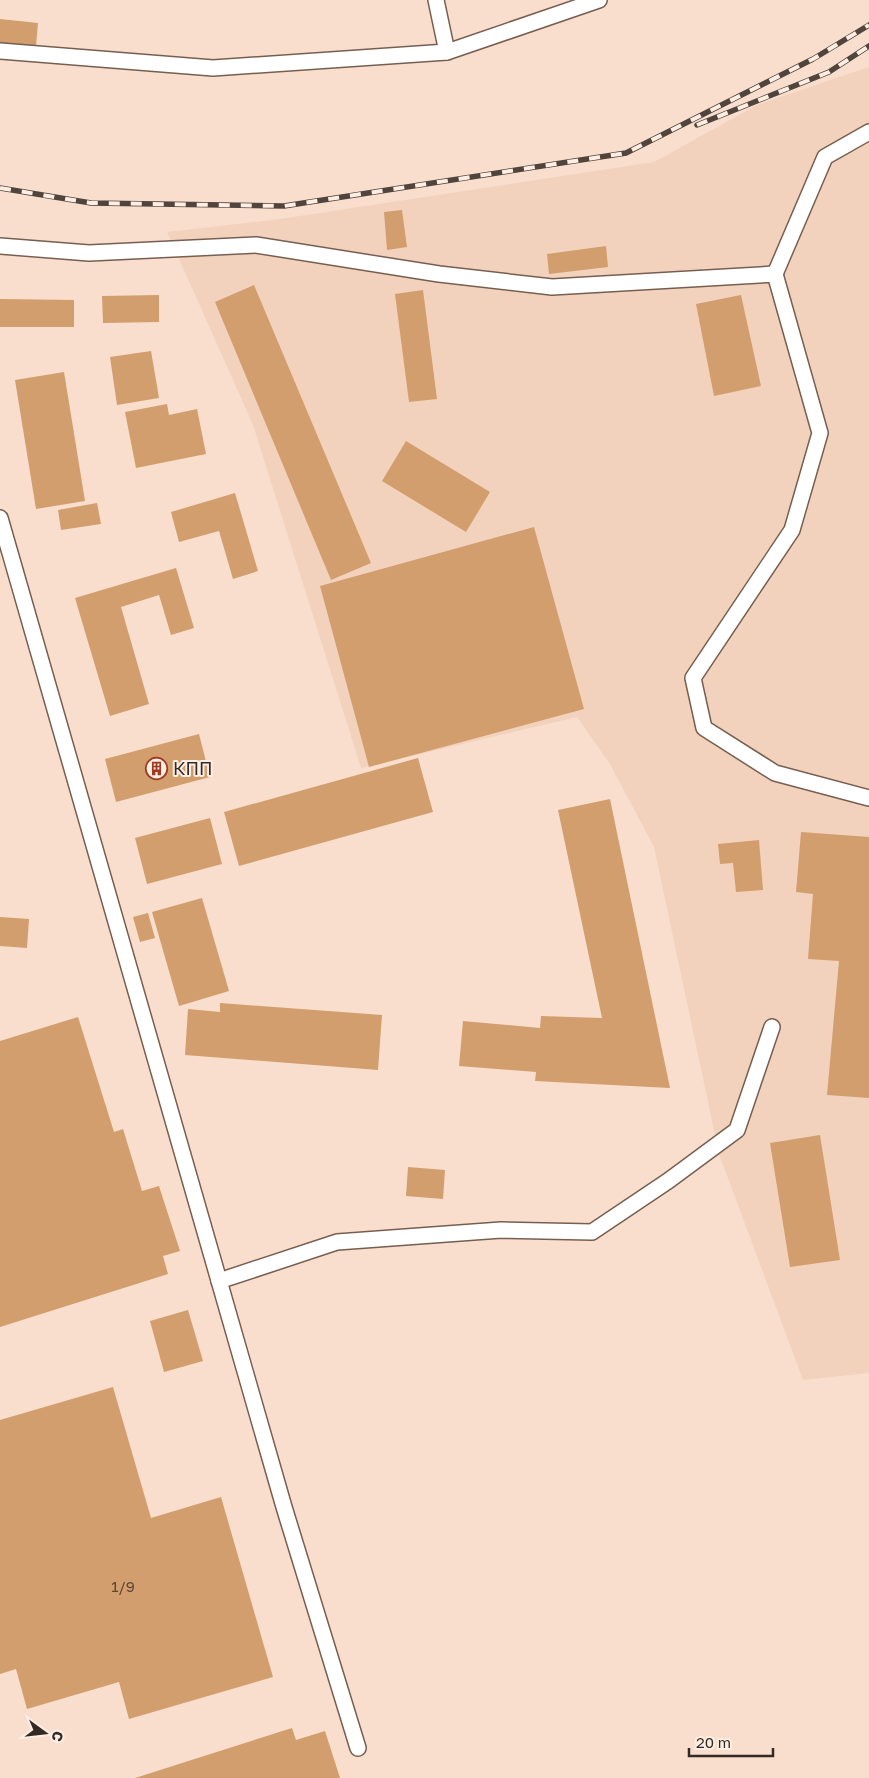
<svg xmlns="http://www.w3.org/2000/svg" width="869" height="1778" font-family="'Golos Text',sans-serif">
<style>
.built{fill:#f3d2bd}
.building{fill:#d29e6d}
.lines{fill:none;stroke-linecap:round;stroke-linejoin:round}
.service-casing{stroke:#765f50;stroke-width:18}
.service{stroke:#fff;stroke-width:15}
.rail-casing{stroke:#51443d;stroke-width:5.5}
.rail{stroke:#feeee3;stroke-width:4;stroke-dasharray:11;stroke-linecap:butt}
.labels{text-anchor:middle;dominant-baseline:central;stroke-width:4;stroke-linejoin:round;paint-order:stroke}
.number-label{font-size:15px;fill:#5c4736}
.poi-label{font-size:18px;fill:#342a24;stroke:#feeee3;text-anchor:start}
</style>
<rect width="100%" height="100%" fill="#f9decd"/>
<path class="built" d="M869 67V1373L803 1380 719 1154 654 847 610 764 577 717 361 768 253 425 167 232 280 219 654 162 757 105Z"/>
<g class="building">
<path d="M0 19 38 23 36 46 0 43Z"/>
<path d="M402 210 407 247 387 250 384 212Z"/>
<path d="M606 246 608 267 549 274 547 254Z"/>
<path d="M254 285 371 563 331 580 215 302Z"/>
<path d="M423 290 437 399 409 402 395 294Z"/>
<path d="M159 295V322L103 323 102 296Z"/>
<path d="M741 295 761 386 714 396 696 304Z"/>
<path d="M0 299 74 300V327H0Z"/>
<path d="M151 351 159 398 117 405 110 357Z"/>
<path d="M64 372 85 501 36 509 15 380Z"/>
<path d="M167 404 169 415 197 409 206 454 136 468 125 412Z"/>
<path d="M406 441 490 492 466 532 382 481Z"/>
<path d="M235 493 258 571 233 579 219 531 179 542 171 512Z"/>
<path d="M97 503 101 524 61 530 58 510Z"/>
<path d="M534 527 584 709 369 767 320 586Z"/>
<path d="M176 568 194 628 171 635 159 595 121 607 149 704 110 716 75 598Z"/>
<path d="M199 734 210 777 116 802 105 759Z"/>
<path d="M418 758 433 812 239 866 224 812Z"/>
<path d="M610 799 670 1088 535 1081 536 1072 459 1066 463 1021 540 1028 541 1016 602 1018 558 810Z"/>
<path d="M210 818 222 864 147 884 135 838Z"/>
<path d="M801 832 869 837V1098L827 1095 839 961 808 959 813 894 796 892Z"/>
<path d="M759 840 763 890 736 892 733 863 720 864 718 844Z"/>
<path d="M202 898 229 991 179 1006 152 912Z"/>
<path d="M148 913 155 938 140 942 133 917Z"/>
<path d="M0 917 29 919 27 948 0 946Z"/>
<path d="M220 1003 382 1015 378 1070 185 1055 188 1009 220 1012Z"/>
<path d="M78 1017 114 1132 123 1129 142 1191 159 1186 180 1251 163 1256 168 1274 0 1327V1041Z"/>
<path d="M820 1135 840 1260 790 1267 770 1143Z"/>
<path d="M408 1167 445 1170 443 1199 406 1196Z"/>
<path d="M188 1310 203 1361 164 1372 150 1321Z"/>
<path d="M113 1387 151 1518 221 1497 273 1677 129 1719 119 1682 27 1709 16 1669 0 1674V1420Z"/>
<path d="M292 1728 296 1740 325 1731 340 1778H135Z"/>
</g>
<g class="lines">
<defs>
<g id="service">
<path d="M436 0 447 52"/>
<path d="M0 51 213 68 447 52 599 0"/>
<path d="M0 246 89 253 256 245 439 274 552 287 775 274 820 433 792 530 693 678 704 728 775 773 869 798"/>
<path d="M775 274 825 157 869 132"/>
<path d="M0 518 284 1507 358 1748"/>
<path d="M219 1281 337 1242 501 1230 592 1232 668 1181 737 1130 772 1027"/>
</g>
</defs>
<use href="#service" class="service-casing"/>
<use href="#service" class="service"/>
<defs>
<g id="rail">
<path d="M697 125 829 72 869 46"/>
<path d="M0 188 91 203 284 206 626 153 813 59 869 25"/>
</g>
</defs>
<use href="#rail" class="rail-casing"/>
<use href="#rail" class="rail"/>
</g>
<defs>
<symbol id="building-ring" viewBox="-11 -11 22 22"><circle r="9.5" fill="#feeee3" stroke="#a13920" stroke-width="1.5"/><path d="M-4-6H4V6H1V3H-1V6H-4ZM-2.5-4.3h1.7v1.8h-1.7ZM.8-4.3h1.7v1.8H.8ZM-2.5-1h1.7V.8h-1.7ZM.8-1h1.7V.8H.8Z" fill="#a13920"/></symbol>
</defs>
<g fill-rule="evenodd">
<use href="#building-ring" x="144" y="756" width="25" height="25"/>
</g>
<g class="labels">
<g class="number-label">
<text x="123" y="1586">1/9</text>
</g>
<g class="poi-label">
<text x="173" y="768">КПП</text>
</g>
</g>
<g transform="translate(45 1733) rotate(105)" stroke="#feeee3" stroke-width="4" paint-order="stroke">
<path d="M0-4L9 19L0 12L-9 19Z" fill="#342a24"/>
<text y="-8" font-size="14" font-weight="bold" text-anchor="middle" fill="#342a24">С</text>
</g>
<path d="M689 1748v8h84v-8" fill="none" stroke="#342a24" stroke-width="2.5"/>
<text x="696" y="1748" font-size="15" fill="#342a24" stroke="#feeee3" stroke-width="4" paint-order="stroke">20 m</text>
</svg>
